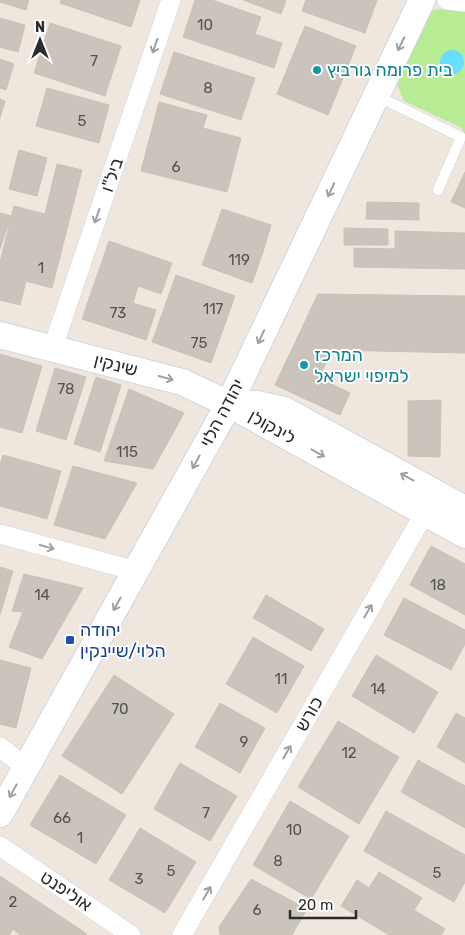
<svg xmlns="http://www.w3.org/2000/svg" width="465" height="935" font-family="Rubik,Heebo,sans-serif">
<style>
.green{fill:#b8ec94}
.water{fill:#65dffc}
.building{fill:#cac4bc;stroke:#cbc2b6}
.lines{fill:none;stroke-linecap:round;stroke-linejoin:round}
.lane-casing{stroke:#d2d7e6;stroke-width:11}
.street-casing{stroke:#d2d7e6;stroke-width:20}
.secondary-casing{stroke:#d2d7e6;stroke-width:28}
.lane{stroke:#fff;stroke-width:10}
.street{stroke:#fff;stroke-width:19}
.secondary{stroke:#fff;stroke-width:26}
.oneway{stroke:#a0a0a0}
.culture-dot{fill:#0f9aa8;stroke:#fff;stroke-width:2}
.transit-dot{fill:#1a4fb4;stroke:#fff;stroke-width:2}
.labels{text-anchor:middle;dominant-baseline:central;stroke-width:4;stroke-linejoin:round;paint-order:stroke}
.number-label{font-size:15px;fill:#545250}
.culture-label{font-size:18px;fill:#0d838f;stroke:#fff;text-anchor:start}
.street-label{font-size:18px;fill:#2c2c2c;stroke:#fff}
.transit-label{font-size:18px;fill:#164399;stroke:#fff;text-anchor:start}
</style>
<rect width="100%" height="100%" fill="#efe6dd"/>
<path class="green" d="M439 9 465 11V135L462 128 404 101 394 78 431 11Z"/>
<circle class="water" cx="452" cy="62" r="12"/>
<g class="building">
<path d="M0 0H29L26 10 0 2Z"/>
<path d="M61 0H140L131 27 60 3Z"/>
<path d="M195 0H212L261 17 255 34 282 43 274 68 183 37Z"/>
<path d="M243 0H286L281 14Z"/>
<path d="M306 0H377L365 33 302 11Z"/>
<path d="M0 18 25 25 18 52 0 47Z"/>
<path d="M50 23 121 46 105 96 34 73Z"/>
<path d="M305 26 356 46 328 115 277 94Z"/>
<path d="M174 52 255 78 241 120 160 94Z"/>
<path d="M0 59 14 64 6 90 0 88Z"/>
<path d="M47 88 109 105 99 143 36 126Z"/>
<path d="M0 99 5 101 0 118Z"/>
<path d="M159 102 207 115 203 128 241 138 227 192 141 171Z"/>
<path d="M19 150 47 158 37 196 9 189Z"/>
<path d="M57 164 82 170 52 288 26 281 20 305 0 300V262L14 206 45 214Z"/>
<path d="M465 172V208L451 202Z"/>
<path d="M367 202 419 203V220L366 219Z"/>
<path d="M222 209 271 225 263 252 213 235Z"/>
<path d="M0 213 11 216 0 249Z"/>
<path d="M344 228 388 229V245H344Z"/>
<path d="M395 231 465 233V269L354 267V248L395 249Z"/>
<path d="M213 235 263 252 252 283 202 265Z"/>
<path d="M109 241 172 263 161 294 138 286 133 303 156 310 146 340 82 319Z"/>
<path d="M176 275 235 296 211 363 152 342Z"/>
<path d="M318 294 465 296V353L332 350 319 378 350 393 340 415 275 385Z"/>
<path d="M0 354 42 366 22 433 0 427Z"/>
<path d="M55 368 86 377 66 440 36 431Z"/>
<path d="M96 377 121 385 100 452 74 444Z"/>
<path d="M129 389 184 413 153 469 104 461Z"/>
<path d="M441 400 440 457 408 456V401Z"/>
<path d="M3 455 61 471 47 519 0 506V465Z"/>
<path d="M73 466 137 483 105 539 54 525Z"/>
<path d="M431 546 465 564V615L410 585Z"/>
<path d="M0 567 13 571 0 615Z"/>
<path d="M24 574 83 588 42 659 9 647 23 612 12 611Z"/>
<path d="M266 595 324 629 311 651 253 618Z"/>
<path d="M404 598 465 630V644L451 670 384 635Z"/>
<path d="M253 637 304 666 277 713 226 684Z"/>
<path d="M376 655 438 692 414 733 352 696Z"/>
<path d="M0 660 31 668 16 728 0 724Z"/>
<path d="M114 675 174 714 122 794 62 756Z"/>
<path d="M220 703 265 728 240 773 195 747Z"/>
<path d="M456 713 465 718V763L437 747Z"/>
<path d="M338 721 399 757 359 824 298 787Z"/>
<path d="M418 760 465 786V828L401 792Z"/>
<path d="M180 763 237 796 210 841 154 809Z"/>
<path d="M60 775 126 815 96 864 30 825Z"/>
<path d="M290 801 349 836 311 899 253 865Z"/>
<path d="M386 811 465 855V882L454 902 364 851Z"/>
<path d="M140 828 196 862 165 913 109 880Z"/>
<path d="M379 872 422 898 414 910 445 929 441 935H389L341 906 357 880 369 888Z"/>
<path d="M0 876 87 934 86 935H20L13 929 9 935H0Z"/>
<path d="M251 879 307 909 292 935H220L219 927Z"/>
</g>
<g class="lines">
<defs>
<path id="lane" d="M377 96 461 137 438 190"/>
<g id="street">
<path d="M447 0 465 2"/>
<path d="M53 350 58 332 171 0"/>
<path d="M0 534 136 571"/>
<path d="M0 747 26 768"/>
<path d="M0 846 131 935"/>
<path d="M182 935 431 502"/>
</g>
<g id="secondary">
<path d="M0 335 182 382 229 404 465 535"/>
<path d="M235 404H257L284 410 465 509"/>
<path d="M0 814 229 404 422 0"/>
</g>
</defs>
<use href="#lane" class="lane-casing"/>
<use href="#street" class="street-casing"/>
<use href="#secondary" class="secondary-casing"/>
<use href="#lane" class="lane"/>
<use href="#street" class="street"/>
<use href="#secondary" class="secondary"/>
</g>
<defs><path id="oneway-shaft" d="M-6 0H5M1.5-3L5.5 0L1.5 3" fill="none" stroke-width="1.6" stroke-linecap="round" stroke-linejoin="round" transform="scale(1.25)"/></defs>
<g class="oneway">
<use href="#oneway-shaft" transform="translate(401 44) rotate(116)"/>
<use href="#oneway-shaft" transform="translate(155 46) rotate(109)"/>
<use href="#oneway-shaft" transform="translate(331 190) rotate(115)"/>
<use href="#oneway-shaft" transform="translate(97 216) rotate(109)"/>
<use href="#oneway-shaft" transform="translate(261 337) rotate(115)"/>
<use href="#oneway-shaft" transform="translate(166 378) rotate(15)"/>
<use href="#oneway-shaft" transform="translate(318 453) rotate(29)"/>
<use href="#oneway-shaft" transform="translate(196 462) rotate(119)"/>
<use href="#oneway-shaft" transform="translate(407 477) rotate(-151)"/>
<use href="#oneway-shaft" transform="translate(47 547) rotate(15)"/>
<use href="#oneway-shaft" transform="translate(117 604) rotate(119)"/>
<use href="#oneway-shaft" transform="translate(368 611) rotate(-60)"/>
<use href="#oneway-shaft" transform="translate(287 752) rotate(-60)"/>
<use href="#oneway-shaft" transform="translate(13 791) rotate(119)"/>
<use href="#oneway-shaft" transform="translate(207 893) rotate(-60)"/>
</g>
<g class="culture-dot">
<circle cx="317" cy="70" r="5"/>
<circle cx="304" cy="365" r="5"/>
</g>
<rect class="transit-dot" x="65" y="635" width="10" height="10" rx="2.5"/>
<g class="labels">
<g class="number-label">
<text x="205" y="25">10</text>
<text x="94" y="61">7</text>
<text x="208" y="88">8</text>
<text x="82" y="121">5</text>
<text x="176" y="167">6</text>
<text x="239" y="260">119</text>
<text x="41" y="268">1</text>
<text x="213" y="309">117</text>
<text x="118" y="313">73</text>
<text x="199" y="343">75</text>
<text x="66" y="389">78</text>
<text x="127" y="452">115</text>
<text x="438" y="585">18</text>
<text x="42" y="595">14</text>
<text x="281" y="679">11</text>
<text x="378" y="689">14</text>
<text x="120" y="709">70</text>
<text x="244" y="742">9</text>
<text x="349" y="753">12</text>
<text x="206" y="813">7</text>
<text x="62" y="818">66</text>
<text x="294" y="830">10</text>
<text x="80" y="838">1</text>
<text x="278" y="861">8</text>
<text x="171" y="871">5</text>
<text x="437" y="873">5</text>
<text x="139" y="879">3</text>
<text x="13" y="902">2</text>
<text x="257" y="910">6</text>
</g>
<g class="culture-label">
<text x="327" y="70">בית פרומה גורביץ</text>
<text x="314" y="355">המרכז<tspan x="314" dy="21">למיפוי ישראל</tspan></text>
</g>
<g class="street-label">
<text transform="translate(112 175) rotate(-71)">ביל"ו</text>
<text transform="translate(116 365) rotate(14)">שינקין</text>
<text transform="translate(222 413) rotate(-62)">יהודה הלוי</text>
<text transform="translate(272 427) rotate(29)">לינקולן</text>
<text transform="translate(309 714) rotate(-60)">כורש</text>
<text transform="translate(66 891) rotate(34)">אוליפנט</text>
</g>
<g class="transit-label">
<text x="80" y="630">יהודה<tspan x="80" dy="21">הלוי/שיינקין</tspan></text>
</g>
</g>
<g transform="translate(40 40)" stroke="#ffffff" stroke-width="4" paint-order="stroke">
<path d="M0-4L9 19L0 12L-9 19Z" fill="#2c2c2c"/>
<text y="-8" font-size="14" font-weight="bold" text-anchor="middle" fill="#2c2c2c">N</text>
</g>
<path d="M290 910v8h66v-8" fill="none" stroke="#2c2c2c" stroke-width="2.5"/>
<text x="298" y="910" font-size="15" fill="#2c2c2c" stroke="#ffffff" stroke-width="4" paint-order="stroke">20 m</text>
</svg>
